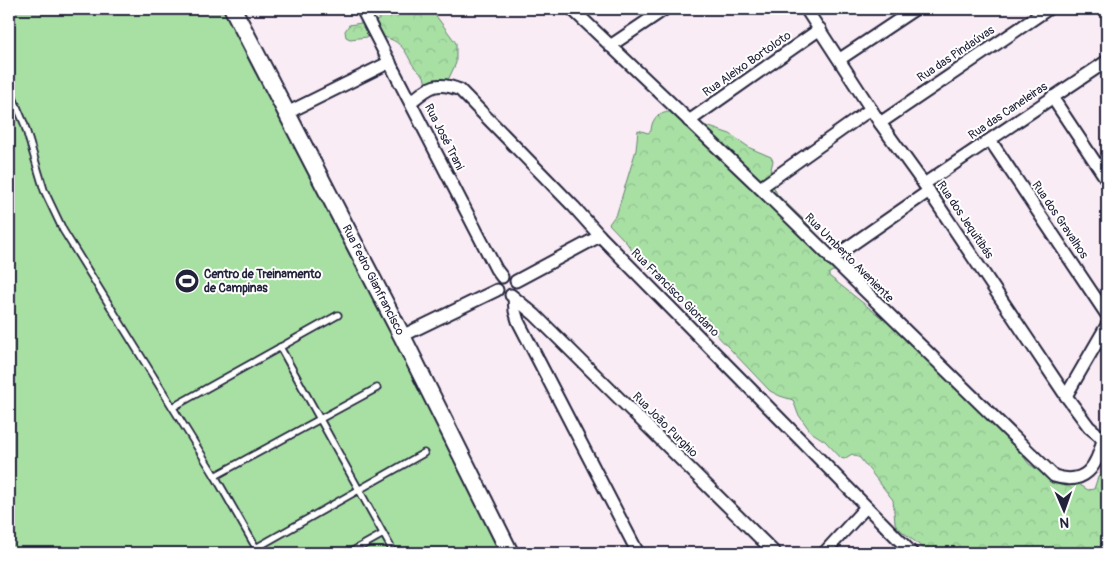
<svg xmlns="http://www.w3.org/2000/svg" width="1116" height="562" font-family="Pangolin,sans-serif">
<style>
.green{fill:#a8e0a4;stroke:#658170}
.forest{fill:url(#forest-crowns);stroke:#658170}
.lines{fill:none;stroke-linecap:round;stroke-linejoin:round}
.lane-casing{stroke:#22223b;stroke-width:9}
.street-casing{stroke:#22223b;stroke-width:15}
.secondary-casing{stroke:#22223b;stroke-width:20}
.lane{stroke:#fff;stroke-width:5.5}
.street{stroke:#fff;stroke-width:11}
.secondary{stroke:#fff;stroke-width:16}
.labels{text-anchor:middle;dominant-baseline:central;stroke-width:4;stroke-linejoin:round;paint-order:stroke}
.street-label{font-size:12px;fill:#22223b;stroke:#fff}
.poi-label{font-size:12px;font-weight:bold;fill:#22223b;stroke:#fff;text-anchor:start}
</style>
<defs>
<pattern id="forest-crowns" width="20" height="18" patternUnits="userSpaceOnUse" patternTransform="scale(1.25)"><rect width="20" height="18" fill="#a8e0a4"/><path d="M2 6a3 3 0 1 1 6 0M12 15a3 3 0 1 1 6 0" fill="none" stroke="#90c08e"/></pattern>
</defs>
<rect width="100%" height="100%" fill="#faecf5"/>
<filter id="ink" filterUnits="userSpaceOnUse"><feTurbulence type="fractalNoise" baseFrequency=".02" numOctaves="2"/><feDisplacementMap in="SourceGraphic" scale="10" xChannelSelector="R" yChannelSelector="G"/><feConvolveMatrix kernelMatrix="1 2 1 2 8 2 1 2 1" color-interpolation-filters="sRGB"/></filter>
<g filter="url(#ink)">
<path class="green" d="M9 9H227L504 553H9Z"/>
<g class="forest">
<path d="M379 9H431L456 43V63L449 78 436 88 425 81 424 76C411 66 413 64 405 51 391 31 370 37 350 39L346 37 345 31 349 25 379 20Z"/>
<path d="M678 111 689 120 730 134 750 148 771 157 773 161 769 177 777 194 811 227 825 252 842 257 848 264V271H833L829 273V276L892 326 926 349 992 415 1029 464 1050 478 1077 483 1088 490 1094 489 1098 477 1102 474 1107 481V553H929L898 528 895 523 893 500 860 458 852 454 844 459 841 458 825 441 811 432 798 414 793 400 780 396 770 391 691 308 678 298 672 286 663 281 636 256 626 242 609 224 617 213 636 150 638 130 648 133 651 131C652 114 663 112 678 111Z"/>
</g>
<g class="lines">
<defs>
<g id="lane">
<path d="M9 88 24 123 44 190 63 230 215 476 259 553"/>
<path d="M280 347 394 553"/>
<path d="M173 407 338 315"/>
<path d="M215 476 377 388"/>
<path d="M256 548 424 453"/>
<path d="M349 553 383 534"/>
</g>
<g id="street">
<path d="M362 9 496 269 502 277"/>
<path d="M572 9 760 188 1054 476C1085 486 1097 467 1103 439"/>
<path d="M806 9 880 123 924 184 1066 396 1089 427 1107 442"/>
<path d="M610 46 665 9"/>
<path d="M840 59 915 9"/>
<path d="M1052 97 1107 180"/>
<path d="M411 102C429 87 436 80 460 90L574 207 600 236 912 553"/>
<path d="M287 113 390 62"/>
<path d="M689 121 820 29"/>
<path d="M880 123 1048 9"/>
<path d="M990 140 1107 315"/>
<path d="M924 184 1107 61"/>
<path d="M760 188 871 109"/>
<path d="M831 259 929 191"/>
<path d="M516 281 600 236"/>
<path d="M511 295 535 315 775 553"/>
<path d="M514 298 515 311 518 321 638 553"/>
<path d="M402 336 497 290"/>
<path d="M1066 396 1107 325"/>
<path d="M824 553 866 507"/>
</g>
<path id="secondary" d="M233 9 402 336 510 553"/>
</defs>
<use href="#lane" class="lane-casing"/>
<use href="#street" class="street-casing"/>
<use href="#secondary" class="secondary-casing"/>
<use href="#lane" class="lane"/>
<use href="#street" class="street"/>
<use href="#secondary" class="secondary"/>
</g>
</g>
<defs>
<symbol id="stadium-disc" viewBox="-11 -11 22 22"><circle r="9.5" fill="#22223b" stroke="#fff"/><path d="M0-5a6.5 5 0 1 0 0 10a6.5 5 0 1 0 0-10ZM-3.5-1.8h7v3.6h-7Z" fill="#fff"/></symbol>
</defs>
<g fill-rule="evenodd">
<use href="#stadium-disc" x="173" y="267" width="28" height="28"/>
</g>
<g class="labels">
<g class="street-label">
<text transform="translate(956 54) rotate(-34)">Rua das Pindaúvas</text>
<text transform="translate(747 64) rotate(-35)">Rua Aleixo Bortoloto</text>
<text transform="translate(1008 111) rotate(-34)">Rua das Caneleiras</text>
<text transform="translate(444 137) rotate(63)">Rua José Trani</text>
<text transform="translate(965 220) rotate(56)">Rua dos Jequitibás</text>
<text transform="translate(1060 220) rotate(56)">Rua dos Gravalhos</text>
<text transform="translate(849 258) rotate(45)">Rua Umberto Aveniente</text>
<text transform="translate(373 280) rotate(63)">Rua Pedro Gianfrancisco</text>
<text transform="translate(675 293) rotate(45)">Rua Francisco Giordano</text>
<text transform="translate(665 425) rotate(45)">Rua João Purghio</text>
</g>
<g class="poi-label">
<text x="204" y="274">Centro de Treinamento<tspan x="204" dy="14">de Campinas</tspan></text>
</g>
</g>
<rect width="1116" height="562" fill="none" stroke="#fff" stroke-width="30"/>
<rect x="15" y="15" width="1086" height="532" fill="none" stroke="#22223b" stroke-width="2" filter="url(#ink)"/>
<g transform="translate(1064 510) rotate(178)" stroke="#ffffff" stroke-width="4" paint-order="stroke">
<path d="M0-4L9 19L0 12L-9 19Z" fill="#22223b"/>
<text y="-8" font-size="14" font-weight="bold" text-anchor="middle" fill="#22223b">N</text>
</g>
</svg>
